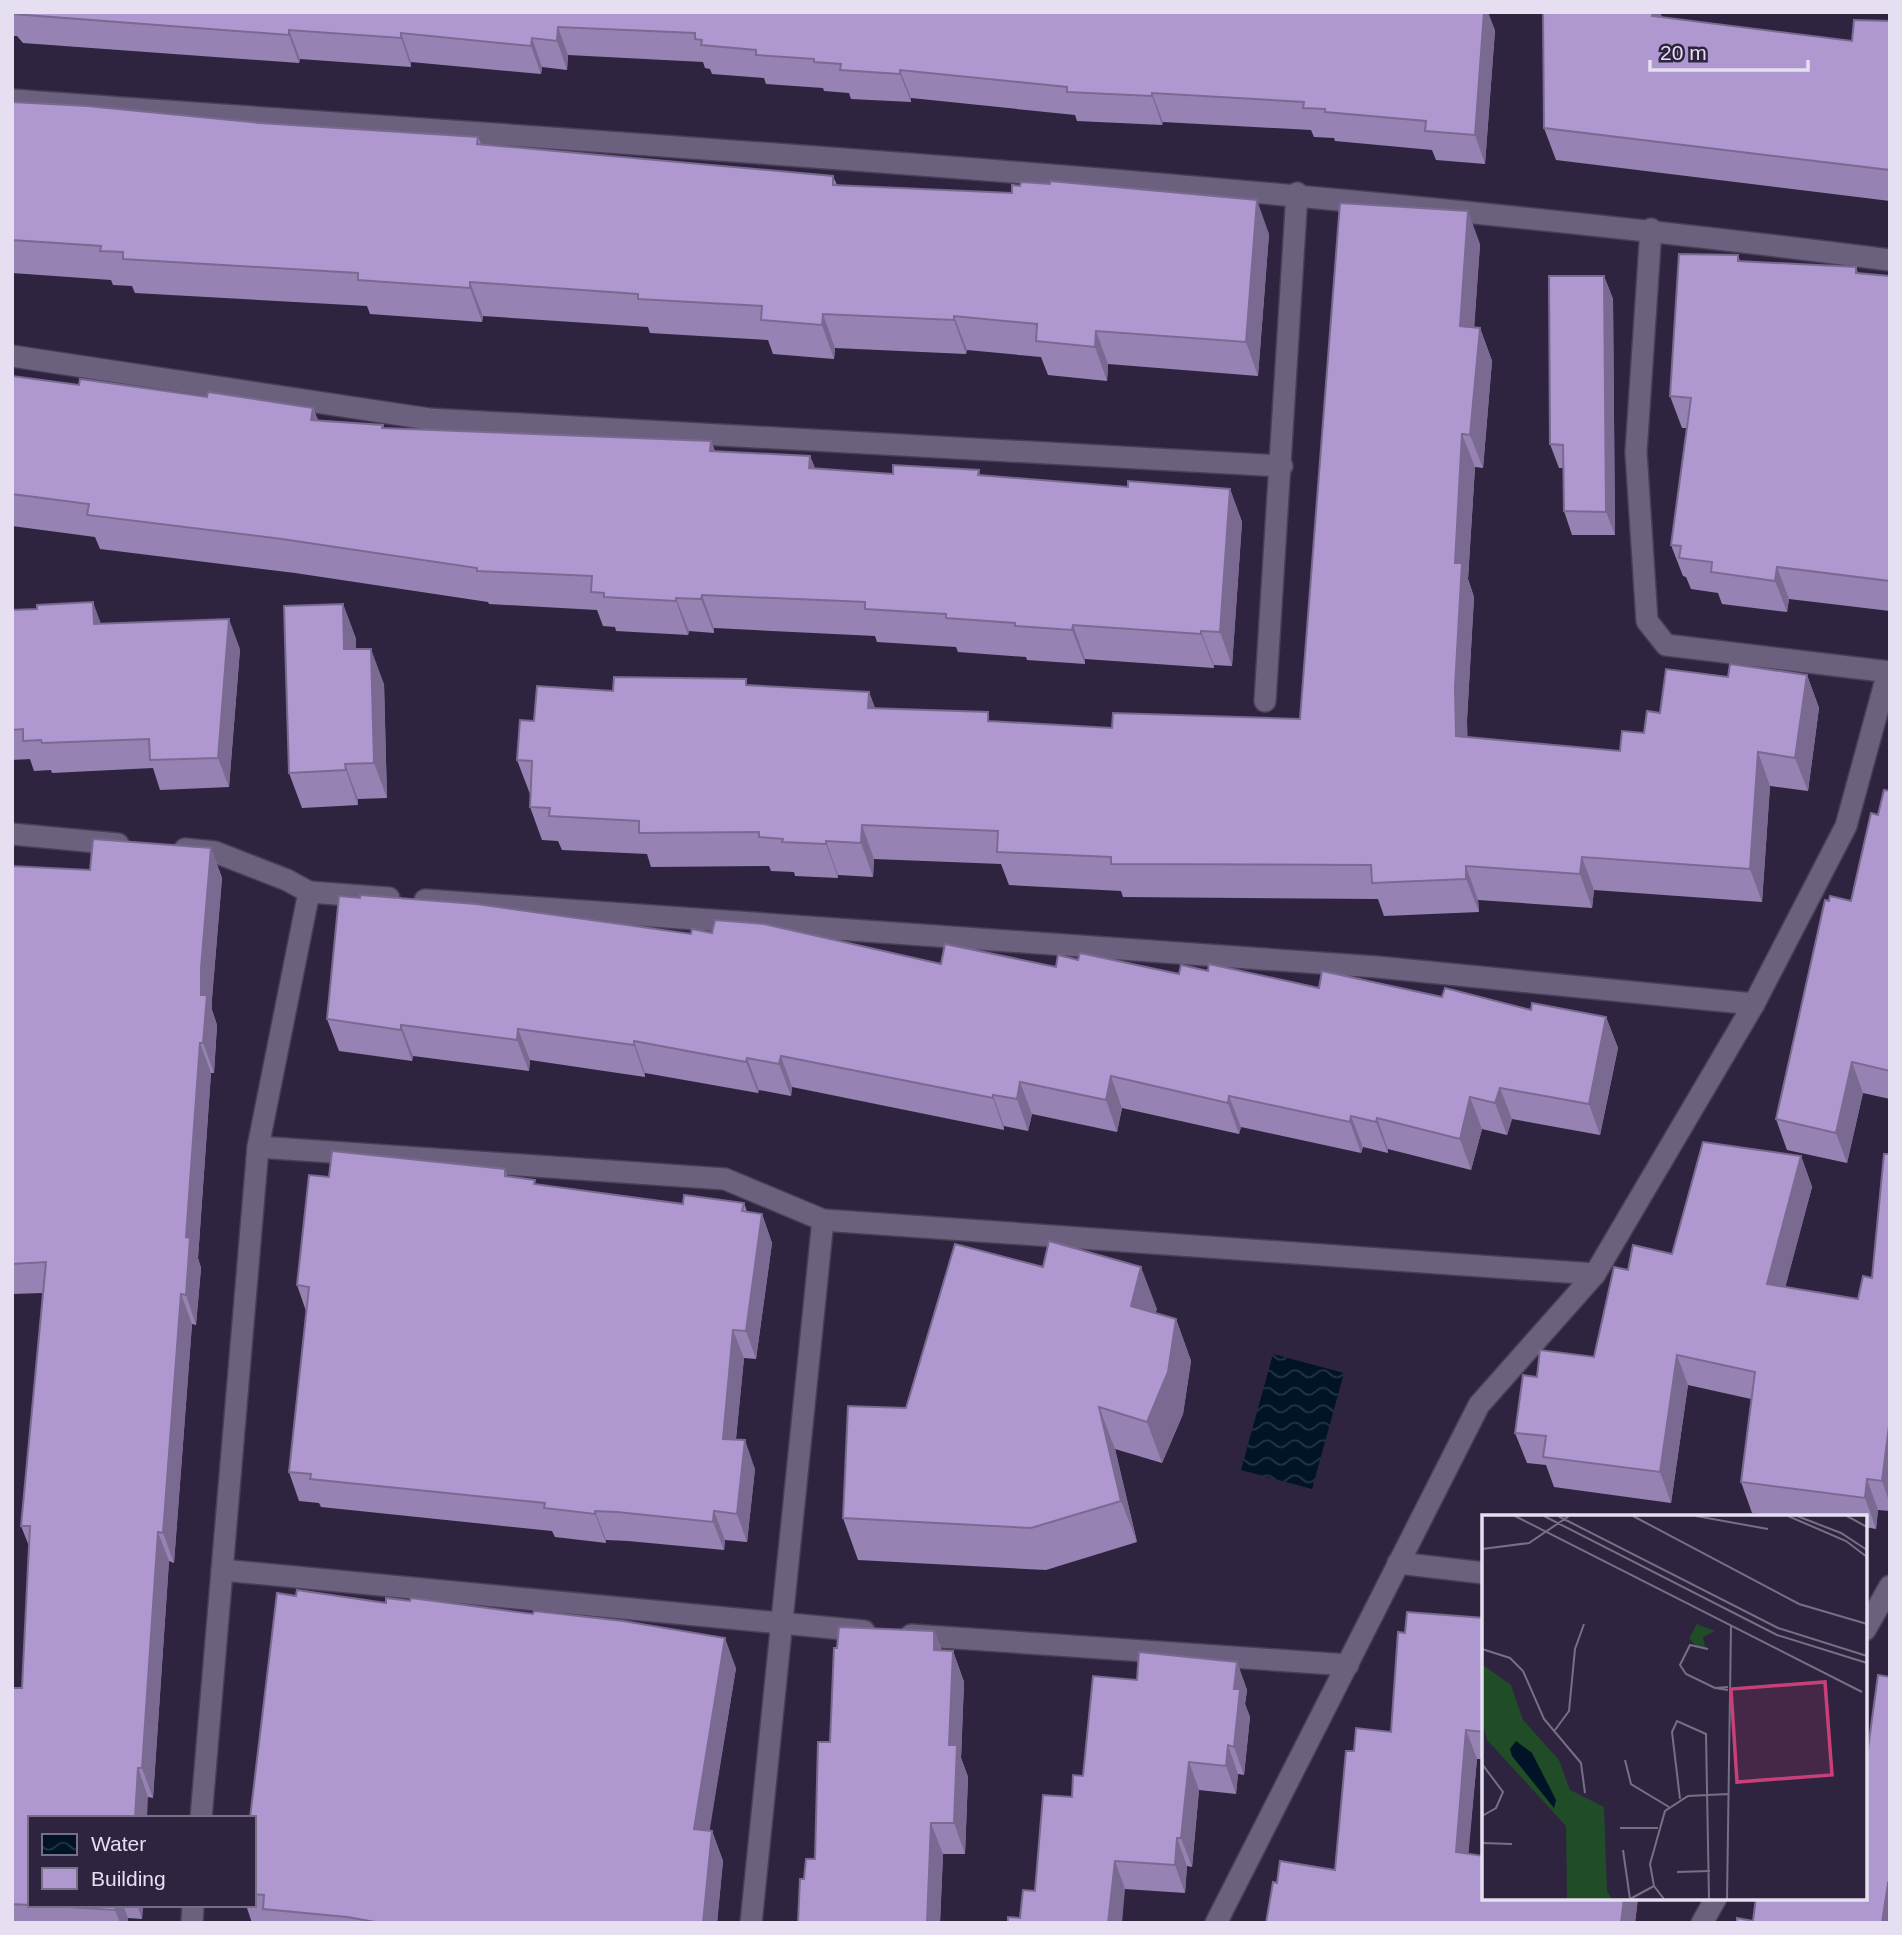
<svg xmlns="http://www.w3.org/2000/svg" width="1902" height="1935" font-family="Arial,sans-serif">
<style>
.water{fill:url(#water-waves)}
.lines{fill:none;stroke-linecap:round;stroke-linejoin:round}
.lane-casing{stroke:#483f56;stroke-width:24}
.lane{stroke:#6b617f;stroke-width:21}
.wall{fill:#9683b3}
.shaded-wall{fill:#7a6a92}
.building{fill:#af98d0;stroke:#7a6a92;stroke-width:2}
.inset-road{fill:none;stroke:#776f86;stroke-width:2}
.view{fill:#c94079;fill-opacity:0.15;stroke:#c94079;stroke-width:3.5}
.inset-edge{fill:none;stroke:#e5dff1;stroke-width:3.5}
</style>
<defs>
<pattern id="water-waves" width="16" height="10" patternUnits="userSpaceOnUse" patternTransform="scale(1.75)"><rect width="16" height="10" fill="#001327"/><path d="M0 5q4-4 8 0t8 0" fill="none" stroke="#253547"/></pattern>
</defs>
<rect width="100%" height="100%" fill="#2e243f"/>
<path class="water" d="M1273 1354 1344 1373 1312 1489 1241 1470Z"/>
<g class="lines">
<defs>
<g id="lane">
<path d="M12 100C639 146 1267 180 1890 260"/>
<path d="M1651 229 1636 452 1647 621 1666 645 1890 672"/>
<path d="M12 356 429 419 1282 466"/>
<path d="M1265 701 1297 193"/>
<path d="M12 834 118 844"/>
<path d="M185 849 215 852 287 880 309 892 389 898"/>
<path d="M425 900 1377 967 1754 1004"/>
<path d="M258 1147 725 1179 823 1220 1595 1274"/>
<path d="M1398 1563 1484 1573"/>
<path d="M222 1570 864 1631"/>
<path d="M1865 1630 1890 1586"/>
<path d="M911 1635 1348 1665"/>
<path d="M201 1818 258 1147 309 892"/>
<path d="M192 1923 193 1905"/>
<path d="M751 1923 823 1220"/>
<path d="M1216 1923 1479 1405 1595 1274 1754 1004 1846 826 1888 672"/>
<path d="M1702 1923 1716 1898"/>
</g>
</defs>
<use href="#lane" class="lane-casing"/>
<use href="#lane" class="lane"/>
</g>
<g class="wall">
<path d="M12 12 1495 30 1485 164 1436 160 1432 150 1335 141 1334 138 1314 137 1311 130 1163 122 1162 125 1077 121 1075 115 911 98V102L851 99 849 93 824 91 823 88 766 84 764 78 712 74 710 69 705 68 703 62 568 55 567 70 542 67 541 74 411 62V67L300 59 299 63 23 43 17 36H12Z"/>
<path d="M1543 12H1660L1662 17 1852 41 1890 21V201L1556 160 1544 128Z"/>
<path d="M12 102 260 123 478 137 481 144 833 176 837 185 1269 234 1258 376 1108 364 1107 381 1048 375 1041 357 967 350 966 354 835 348 834 359 773 354 768 340 650 333 648 327 483 316 482 322 370 314 367 306 135 293 132 286 113 285 111 280 12 273Z"/>
<path d="M1480 244 1474 327 1480 328 1492 361 1483 468 1475 467 1468 579 1474 597 1467 720V737L1620 751 1644 733 1660 713 1728 677 1807 675 1819 708 1808 791 1770 786 1762 902 1594 890 1592 908 1478 900 1479 912 1384 916 1378 899 1123 897 1121 891 1009 885 1001 864 874 859 873 877 838 875V878L795 876 794 872 771 871 769 866 651 867 647 854 562 850 558 841 542 840 530 807 531 794H530L517 760 534 721 613 691 748 686 869 692 875 708 992 722 1112 728 1300 719Z"/>
<path d="M1738 255 1740 261 1856 267 1858 273 1889 276 1890 611 1789 599 1787 612 1722 604 1718 593 1691 589 1686 577 1683 576 1671 545 1687 428H1682L1670 396Z"/>
<path d="M1604 276 1613 299 1615 535H1572L1564 511 1563 468H1559L1550 444Z"/>
<path d="M12 376 79 385 313 408 318 420 383 425 384 428 711 441 715 451 810 456 815 468 893 474 979 470 980 475 1128 487 1230 489 1242 522 1232 666 1214 665V668L1085 659V664L1027 660 1026 657 958 652 956 647 877 642 875 636 714 628V633L689 631 688 635 616 631 615 627 603 626 597 610 489 604 488 602 295 573 100 549 95 537 12 526Z"/>
<path d="M343 604 356 639V649L384 684 387 798 358 799V805L302 808 289 773Z"/>
<path d="M12 610 101 623 240 649 229 787 160 790 153 768 52 773 51 770 34 771 30 759 12 760Z"/>
<path d="M1890 791V1099L1863 1093 1847 1163 1787 1150 1776 1119 1829 901H1851L1878 815Z"/>
<path d="M211 848 222 878 212 998V1010L217 1025 214 1073H211L198 1258 201 1268 196 1325 192 1324 174 1563 169 1561 153 1798 148 1797 30 1905H143L142 1919 128 1918V1923H12V1688H22L29 1546 21 1526 43 1293 12 1294V866L90 870Z"/>
<path d="M712 933 941 964 1056 967 1078 960 1179 974 1208 971 1319 988 1442 997 1531 1010 1606 1017 1618 1048 1600 1135 1512 1119 1507 1135 1482 1129 1471 1170 1388 1149V1153L1363 1147 1361 1153 1241 1127 1239 1134 1122 1108 1117 1132 1032 1114 1028 1131 1004 1126V1130L792 1087 791 1096 759 1090 758 1093 645 1073V1077L530 1060 529 1071 413 1056 412 1061 339 1051 327 1019 691 934Z"/>
<path d="M1890 1154V1511L1878 1510 1876 1529 1865 1527V1517H1783L1752 1513 1741 1482 1751 1399 1688 1385 1671 1503 1554 1487 1546 1465 1527 1463 1515 1433 1537 1377 1594 1357 1628 1270 1672 1254 1801 1156 1812 1187 1785 1287 1858 1299 1872 1278Z"/>
<path d="M505 1169 507 1176 536 1185 683 1204 744 1203 747 1212 762 1214 772 1243 756 1359 744 1358 736 1439 755 1469 747 1542 725 1540 724 1550 628 1541 606 1540V1543L555 1537 552 1531 321 1507 319 1503 299 1501 289 1472 306 1311 297 1285 329 1177Z"/>
<path d="M1157 1309 1155 1313 1176 1319 1191 1361 1183 1414 1162 1463 1115 1449 1137 1542 1046 1570 858 1560 843 1518Z"/>
<path d="M296 1596 386 1603 410 1601 736 1668 709 1831H712L723 1861 717 1923H252L246 1905H254V1818Z"/>
<path d="M1484 1618V1759H1477L1468 1854 1484 1898H1638L1635 1923H1266L1277 1883 1335 1870 1354 1751 1391 1732 1405 1633Z"/>
<path d="M934 1631 942 1651H953L964 1682 961 1758 968 1777 965 1854H943L940 1923H798L804 1879 815 1859 830 1742 837 1648Z"/>
<path d="M1237 1662 1247 1690 1245 1704 1250 1717 1244 1775 1238 1774 1236 1794 1199 1790 1192 1867 1187 1866 1185 1893 1125 1889 1020 1918 1035 1891 1072 1797 1137 1680Z"/>
</g>
<g class="shaded-wall">
<path d="M1484 12H1488L1495 30 1485 164 1475 135Z"/>
<path d="M1653 12H1660L1666 30 1652 16Z"/>
<path d="M558 27 568 55 567 70 557 41Z"/>
<path d="M289 30 300 59 299 63 289 35Z"/>
<path d="M401 33 411 62V67L401 38Z"/>
<path d="M532 38 542 67 541 74 531 46Z"/>
<path d="M900 70 911 98V102L900 74Z"/>
<path d="M1152 93 1163 122 1162 125 1152 96Z"/>
<path d="M1257 200 1269 234 1258 376 1246 342Z"/>
<path d="M1468 211 1480 244 1472 360 1460 326Z"/>
<path d="M1604 276 1613 299 1615 535 1606 512Z"/>
<path d="M470 282 483 316 482 322 470 288Z"/>
<path d="M823 314 835 348 834 359 822 325Z"/>
<path d="M954 316 967 350 966 354 954 320Z"/>
<path d="M1480 328 1492 361 1483 468 1470 435Z"/>
<path d="M1096 331 1108 364 1107 381 1095 347Z"/>
<path d="M313 408 325 441 311 420Z"/>
<path d="M1462 434 1475 467 1468 579 1474 597 1467 720 1469 769 1456 736 1455 687V563Z"/>
<path d="M711 441 723 474 710 451Z"/>
<path d="M810 456 823 489 809 468Z"/>
<path d="M1230 489 1242 522 1232 666 1220 632Z"/>
<path d="M1777 567 1789 599 1787 612 1775 581Z"/>
<path d="M702 595 714 628V633L701 599Z"/>
<path d="M676 598 689 631 688 635 676 601Z"/>
<path d="M93 602 104 632 94 624Z"/>
<path d="M343 604 356 639V684L344 649Z"/>
<path d="M229 619 240 649 229 787 218 758Z"/>
<path d="M1073 625 1085 659V664L1072 630Z"/>
<path d="M1201 631 1214 665V668L1201 634Z"/>
<path d="M371 649 384 684 387 798 374 763Z"/>
<path d="M1807 675 1819 708 1808 791 1795 758Z"/>
<path d="M869 692 881 726 868 708Z"/>
<path d="M1758 752 1770 786 1762 902 1750 869Z"/>
<path d="M345 764 358 799V805L346 770Z"/>
<path d="M862 825 874 859 873 877 861 843Z"/>
<path d="M826 841 838 875V878L826 844Z"/>
<path d="M211 848 222 878 212 998V1010L217 1025 214 1073 203 1043 201 995V968Z"/>
<path d="M1582 857 1594 890 1592 908 1580 874Z"/>
<path d="M1466 866 1478 900 1479 912 1466 879Z"/>
<path d="M1606 1017 1618 1048 1600 1135 1589 1104Z"/>
<path d="M401 1025 413 1056 412 1061 401 1030Z"/>
<path d="M518 1029 530 1060 529 1071 517 1040Z"/>
<path d="M634 1041 645 1073V1077L634 1045Z"/>
<path d="M200 1043 211 1073 198 1258 201 1268 196 1325 186 1295V1237Z"/>
<path d="M781 1056 792 1087 791 1096 779 1064Z"/>
<path d="M747 1058 759 1090 758 1093 746 1062Z"/>
<path d="M1852 1062 1863 1093 1847 1163 1836 1133Z"/>
<path d="M1111 1076 1122 1108 1117 1132 1106 1100Z"/>
<path d="M1020 1082 1032 1114 1028 1131 1017 1099Z"/>
<path d="M1500 1088 1512 1119 1507 1135 1495 1103Z"/>
<path d="M993 1095 1004 1126V1130L993 1098Z"/>
<path d="M1229 1096 1241 1127 1239 1134 1228 1103Z"/>
<path d="M1470 1097 1482 1129 1471 1170 1460 1139Z"/>
<path d="M1351 1116 1363 1147 1361 1153 1350 1122Z"/>
<path d="M1377 1118 1388 1149V1153L1376 1122Z"/>
<path d="M1801 1156 1812 1187 1778 1315 1767 1284Z"/>
<path d="M762 1214 772 1243 756 1359 746 1331Z"/>
<path d="M1141 1267 1157 1309 1146 1348 1131 1306Z"/>
<path d="M181 1294 192 1324 174 1563 163 1533Z"/>
<path d="M1176 1319 1191 1361 1183 1414 1162 1463 1147 1422Z"/>
<path d="M733 1330 744 1358 733 1467 723 1439Z"/>
<path d="M1677 1355 1688 1385 1671 1503 1660 1472Z"/>
<path d="M1099 1407 1115 1449 1137 1542 1121 1501Z"/>
<path d="M1890 1418V1504L1882 1481Z"/>
<path d="M745 1440 755 1469 747 1542 737 1514Z"/>
<path d="M1867 1479 1878 1510 1876 1529 1865 1498Z"/>
<path d="M595 1511 606 1540V1543L595 1514Z"/>
<path d="M714 1511 725 1540 724 1550 713 1522Z"/>
<path d="M158 1532 169 1561 153 1798 142 1768Z"/>
<path d="M934 1631 946 1662 934 1650Z"/>
<path d="M725 1638 736 1668 705 1859 694 1829Z"/>
<path d="M953 1651 964 1682 961 1758 968 1777 965 1854 954 1823 949 1745Z"/>
<path d="M1237 1662 1247 1690 1245 1704 1250 1717 1244 1775 1234 1747V1689Z"/>
<path d="M1466 1730 1477 1759 1466 1881 1456 1852Z"/>
<path d="M1228 1745 1238 1774 1236 1794 1226 1766Z"/>
<path d="M1189 1762 1199 1790 1192 1867 1181 1838Z"/>
<path d="M138 1768 148 1797 147 1818H135Z"/>
<path d="M931 1823 943 1854 940 1923H927Z"/>
<path d="M712 1831 723 1861 717 1923H703Z"/>
<path d="M1177 1838 1187 1866 1185 1893 1175 1865Z"/>
<path d="M1115 1861 1125 1889 1122 1923H1108Z"/>
<path d="M1888 1883 1890 1887V1923H1882Z"/>
<path d="M1624 1898H1638L1635 1923H1621Z"/>
<path d="M116 1905H123L128 1918V1923H120L115 1910Z"/>
<path d="M137 1905H143L142 1919Z"/>
</g>
<g class="building">
<path d="M12 12H1484L1475 135 1425 131 1426 121 1325 112V109L1303 108 1304 102 1152 93V96L1067 92V87L900 70V74L840 70 841 64 814 62V59L756 55V50L701 45 702 40 695 39V33L558 27 557 41 532 38 531 46 401 33V38L289 30V35L13 14Z"/>
<path d="M1543 12H1653L1652 16 1852 41 1854 20 1890 21V170L1544 128Z"/>
<path d="M12 102 87 106 260 123 478 137 477 144 833 176V185L1012 193V185L1020 186 1021 182 1050 184V181L1257 200 1246 342 1096 331 1095 347 1036 341 1037 324 954 316V320L823 314 822 325 761 320 762 306 638 299V294L470 282V288L358 280V273L123 259V252L100 251 101 246 12 240Z"/>
<path d="M1340 203 1468 211 1460 326 1480 328 1470 435 1462 434 1455 563H1462L1455 687 1456 736 1620 751 1622 731 1644 733 1647 711 1660 713 1666 669 1728 677 1730 664 1807 675 1795 758 1758 752 1750 869 1582 857 1580 874 1466 866V879L1372 883 1371 865 1111 864V857L997 852 998 831 862 825 861 843 826 841V844L782 842 783 839 759 837V832L639 833V821L549 816 550 808 530 807 532 761 517 760 520 720 534 721 537 686 613 691 614 677 746 679V685L869 692 868 708 988 712V721L1112 728 1113 713 1300 719Z"/>
<path d="M1679 254 1738 255V261L1856 267V273L1889 276 1890 581 1777 567 1775 581 1711 572 1712 562 1679 558 1681 546 1671 545 1691 398 1670 396Z"/>
<path d="M1549 276H1604L1606 512 1564 511 1563 445 1550 444Z"/>
<path d="M12 376 79 385 80 379 207 397 208 392 313 408 311 420 383 425 382 428 711 441 710 451 810 456 809 468 893 474V465L979 470 978 475 1128 487V481L1230 489 1220 632 1201 631V634L1073 625 1072 630 1015 626V623L946 618V614L865 609V602L702 595 701 599 676 598V601L604 597V593L591 592 592 576 477 571V568L282 539 87 515 89 504 12 494Z"/>
<path d="M93 602 94 624 229 619 218 758 150 760 149 739 42 743 41 740 23 741V729L12 730V610L37 609V605Z"/>
<path d="M343 604 344 649H371L374 763 345 764 346 770 289 773 284 606Z"/>
<path d="M1884 790 1890 791V1071L1852 1062 1836 1133 1776 1119 1825 900 1829 901 1830 896 1851 901 1871 813 1878 815Z"/>
<path d="M93 839 211 848 201 968V995H207L203 1043H200L186 1237 190 1238 186 1295 181 1294 163 1533 158 1532 142 1768H138L135 1818H30V1905L12 1904V1688H22L30 1526H21L46 1262 12 1264V866L90 870Z"/>
<path d="M360 895 476 904 691 934 692 929 712 933 715 920 764 924 941 964 945 944 1056 967 1058 955 1078 960 1080 953 1179 974 1181 965 1208 971 1209 964 1319 988 1322 971 1442 997 1445 988 1531 1010 1532 1003 1606 1017 1589 1104 1500 1088 1495 1103 1470 1097 1460 1139 1377 1118 1376 1122 1351 1116 1350 1122 1229 1096 1228 1103 1111 1076 1106 1100 1020 1082 1017 1099 993 1095V1098L781 1056 779 1064 747 1058 746 1062 634 1041V1045L518 1029 517 1040 401 1025V1030L327 1019 339 896 360 898Z"/>
<path d="M1703 1142 1801 1156 1767 1284 1858 1299 1863 1276 1872 1278 1884 1154H1890V1418L1882 1481 1867 1479 1865 1498 1741 1482 1755 1372 1677 1355 1660 1472 1543 1457 1546 1436 1515 1433 1523 1375 1537 1377 1540 1350 1594 1357 1614 1267 1628 1270 1633 1245 1672 1254Z"/>
<path d="M332 1151 505 1169V1176L535 1180 534 1184 683 1204 684 1195 744 1203 742 1211 762 1214 746 1331 733 1330 723 1439 745 1440 737 1514 714 1511 713 1522 617 1512 595 1511V1514L544 1508 545 1503 310 1479 311 1474 289 1472 309 1287 297 1285 309 1175 329 1177Z"/>
<path d="M1049 1241 1141 1267 1131 1306 1176 1319 1168 1372 1147 1422 1099 1407 1121 1501 1031 1528 843 1518 848 1406 906 1408 955 1244 1043 1267Z"/>
<path d="M297 1590 386 1603V1598L410 1601 411 1598 533 1614 534 1611 623 1621 725 1638 694 1829 712 1831 703 1923H381L347 1917 263 1909 264 1895 254 1894V1818H250L277 1593 296 1596Z"/>
<path d="M1407 1612 1484 1618V1732L1466 1730 1456 1852 1484 1856V1898H1624L1621 1923H1266L1273 1882 1277 1883 1280 1861 1335 1870 1346 1751H1354L1356 1728 1391 1732 1398 1632 1405 1633Z"/>
<path d="M839 1627 934 1631V1650L953 1651 949 1745H957L954 1823H931L927 1923H798L800 1879H804L806 1859H815L818 1742H830L834 1648H837Z"/>
<path d="M1139 1652 1237 1662 1234 1689H1240L1234 1747 1228 1745 1226 1766 1189 1762 1181 1838H1177L1175 1865 1115 1861 1108 1923H1008V1917L1020 1918 1023 1890 1035 1891 1043 1795 1072 1797 1073 1775 1083 1776 1093 1676 1137 1680Z"/>
<path d="M1878 1675 1890 1677V1884L1888 1883 1882 1923H1737V1918L1753 1921 1756 1898H1865V1771Z"/>
<path d="M34 1905H116L115 1910Z"/>
</g>
<g transform="translate(1482 1515)">
<rect width="385" height="385" fill="#2e243f"/>
<path d="M215 109 233 116 221 122 223 132H215L207 123ZM0 137 1 150 29 170 41 205 77 245 88 275 122 292 125 376 130 384H85L84 311 5 225 0 205Z" fill="#204c28"/>
<path d="M34 226 50 238 74 285 72 293 30 241 28 234Z" fill="#001327"/>
<path class="inset-road" d="M33 1 380 177M62 1 295 120 385 148M76 1 296 113 385 141M151 1 317 89 385 109M214 1 286 14M306 1 364 26 385 42M315 1 359 18 385 35M365 1 385 12M0 34 47 28 87 1M0 134 28 143 41 156 62 204 99 248 103 278M226 134 208 130 198 150 204 159 233 173M246 172 233 173 246 175M73 215 87 196 93 134 102 109M143 245 149 269 187 292M0 249 21 277 14 293 0 301M198 284 190 217 195 206 224 219 227 384M138 313H176M0 328 30 329M141 335 148 384M195 357 228 356M148 384 172 371M182 384 172 371 168 349 183 296 206 281 246 279M245 384 249 111"/>
<path class="view" d="M343 167 350 260 255 267 249 174Z"/>
<rect width="385" height="385" class="inset-edge"/>
</g>
<rect width="1902" height="1935" fill="none" stroke="#e5dff1" stroke-width="28"/>
<rect x="28" y="1816" width="228" height="91" fill="#2e243f" stroke="#776f86" stroke-width="2"/>
<rect x="42" y="1834" width="35" height="21" fill="url(#water-waves)" stroke="#776f86" stroke-width="2"/>
<text x="91" y="1851" font-size="21" fill="#e5dff1">Water</text>
<rect x="42" y="1868" width="35" height="21" fill="#af98d0" stroke="#776f86" stroke-width="2"/>
<text x="91" y="1886" font-size="21" fill="#e5dff1">Building</text>
<path d="M1650 60v10h158v-10" fill="none" stroke="#e5dff1" stroke-width="3.5"/>
<text x="1660" y="60" font-size="21" fill="#e5dff1" stroke="#2e243f" stroke-width="5" paint-order="stroke">20 m</text>
</svg>
